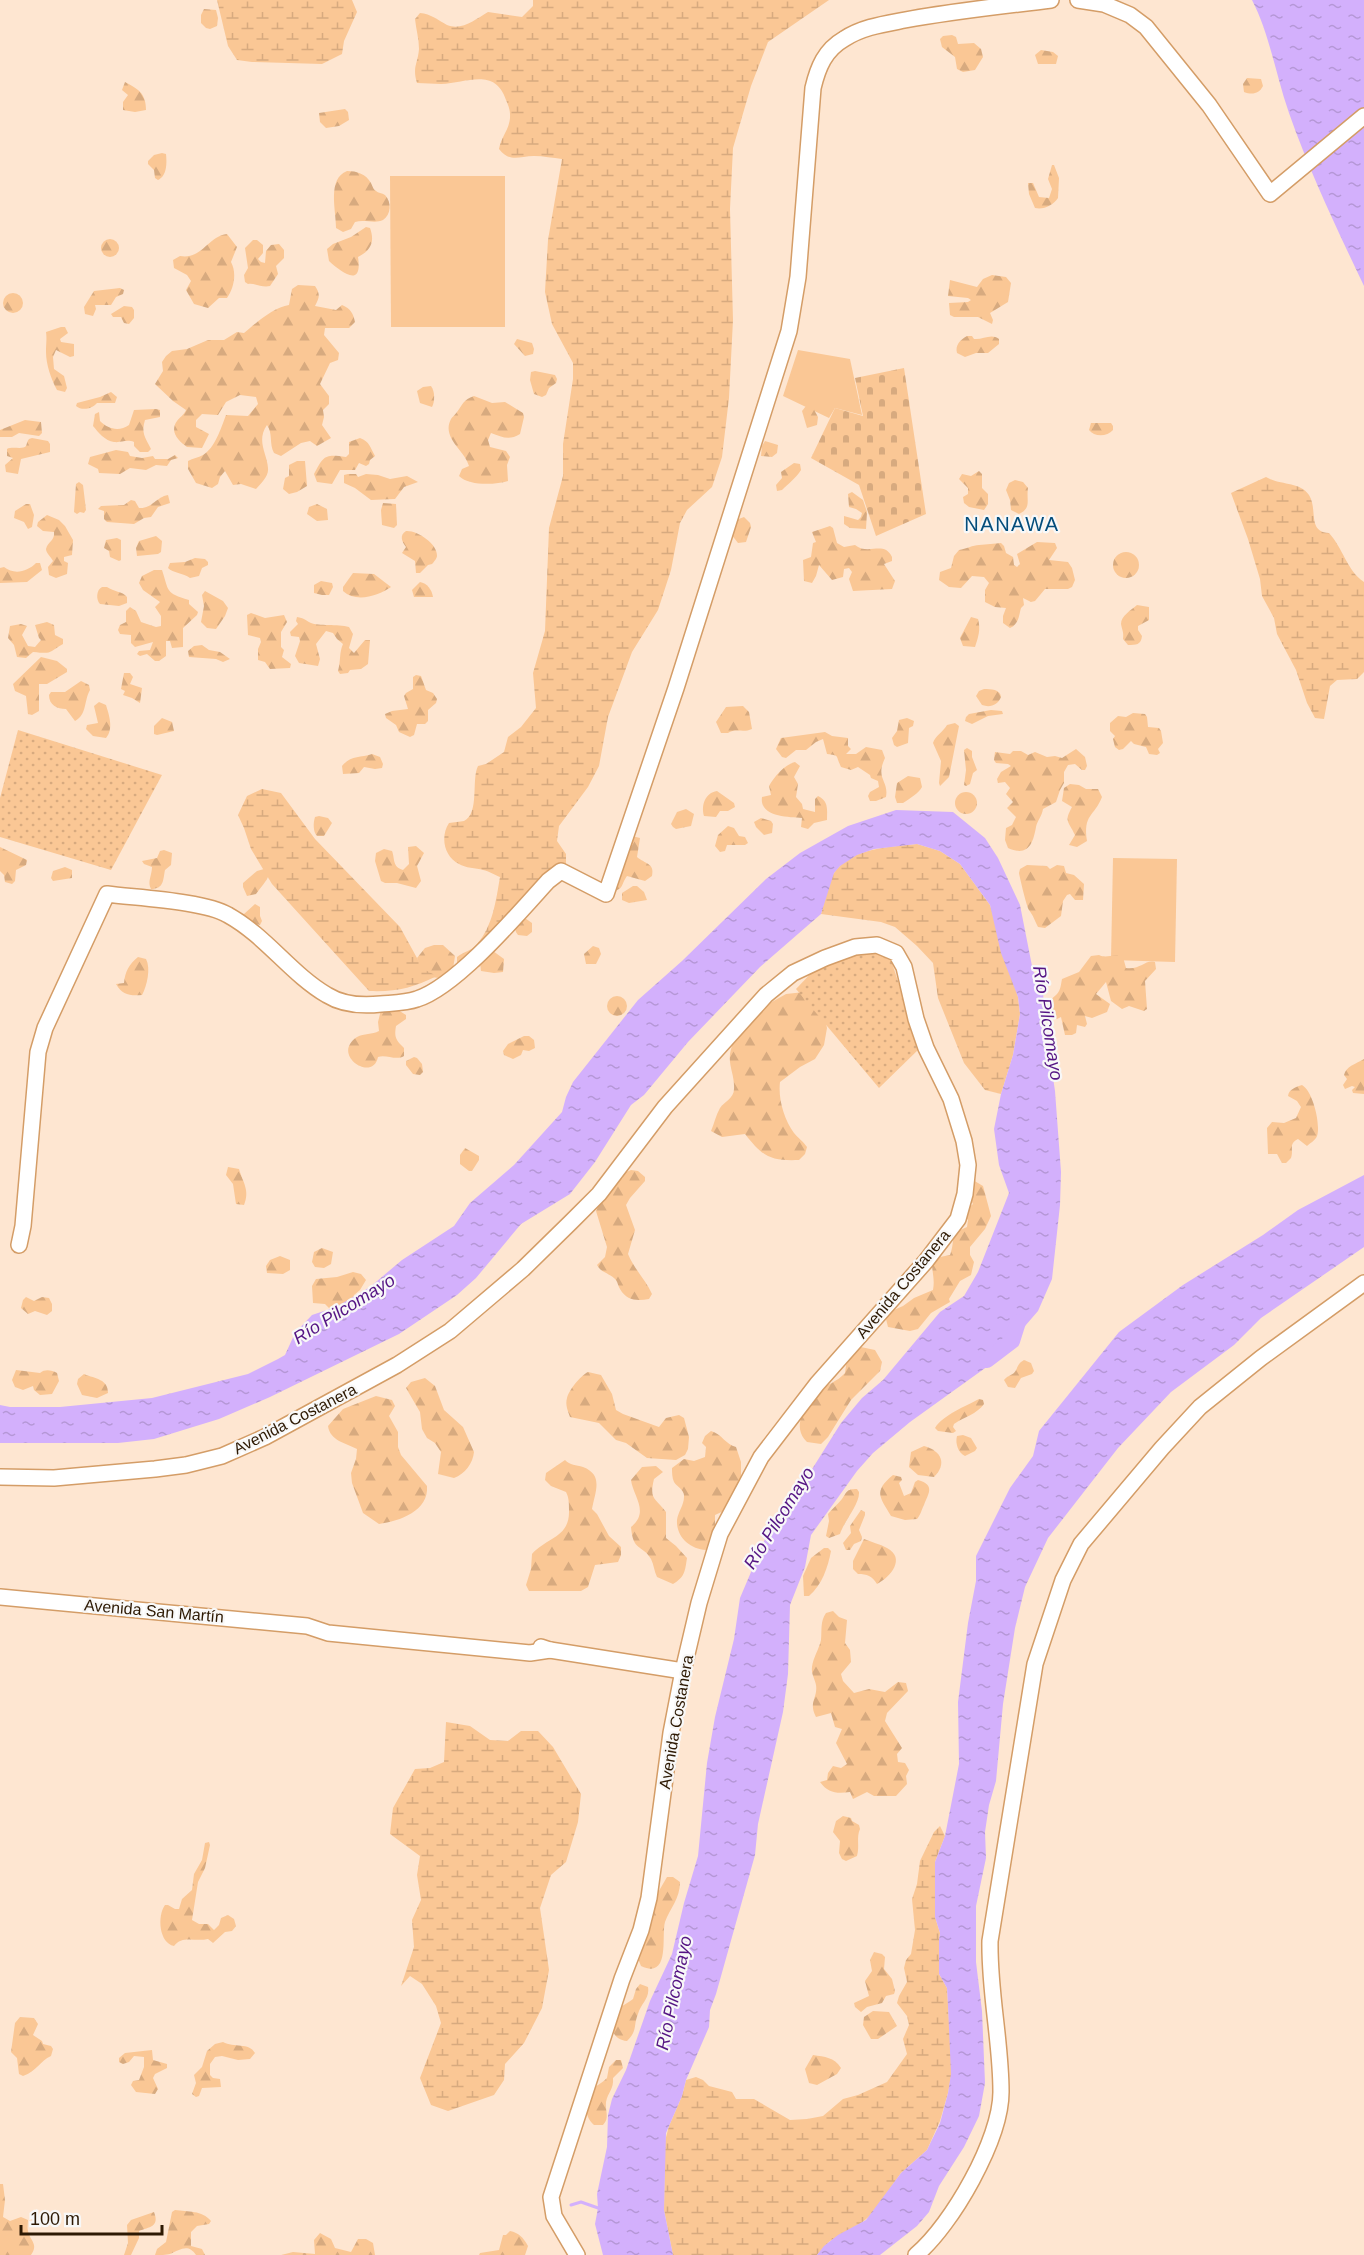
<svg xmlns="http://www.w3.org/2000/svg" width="1364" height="2255" font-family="Arial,sans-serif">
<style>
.green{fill:#fac795}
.forest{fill:url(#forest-firs)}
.wetland{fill:url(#wetland-marsh)}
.cemetery{fill:url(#cemetery-stones)}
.park{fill:url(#park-dots)}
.water{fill:url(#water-ripples)}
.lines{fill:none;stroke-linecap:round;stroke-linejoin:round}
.stream{stroke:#d3b0fc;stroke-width:3}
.river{stroke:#d3b0fc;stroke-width:16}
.secondary-casing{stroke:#d49d67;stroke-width:18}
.secondary{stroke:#fff;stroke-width:15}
.labels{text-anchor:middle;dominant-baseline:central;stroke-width:4.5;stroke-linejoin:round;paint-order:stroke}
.street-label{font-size:16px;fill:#2d1903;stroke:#f8f8f8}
.water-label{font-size:18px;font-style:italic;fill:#551584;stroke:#f8f8f8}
.quarter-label{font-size:20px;letter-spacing:1.5px;fill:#044d7b;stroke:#f8f8f8}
</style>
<defs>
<pattern id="forest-firs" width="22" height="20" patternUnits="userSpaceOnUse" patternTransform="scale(1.5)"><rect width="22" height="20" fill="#fac795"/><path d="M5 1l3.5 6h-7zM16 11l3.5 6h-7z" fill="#d7aa7f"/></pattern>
<pattern id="wetland-marsh" width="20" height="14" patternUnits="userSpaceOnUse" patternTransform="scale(1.5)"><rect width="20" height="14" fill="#fac795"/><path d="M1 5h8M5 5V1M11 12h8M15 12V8" fill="none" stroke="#d7aa7f"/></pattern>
<pattern id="cemetery-stones" width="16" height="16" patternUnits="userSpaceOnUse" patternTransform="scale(1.5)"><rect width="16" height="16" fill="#fac795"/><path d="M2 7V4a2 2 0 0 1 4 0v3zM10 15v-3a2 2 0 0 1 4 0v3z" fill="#d7aa7f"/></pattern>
<pattern id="park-dots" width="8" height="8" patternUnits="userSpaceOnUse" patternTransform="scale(1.5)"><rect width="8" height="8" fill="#fac795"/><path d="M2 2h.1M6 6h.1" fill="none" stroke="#d7aa7f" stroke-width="1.8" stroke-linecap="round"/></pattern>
<pattern id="water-ripples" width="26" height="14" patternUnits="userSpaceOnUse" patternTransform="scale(1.5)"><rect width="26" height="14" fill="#d3b0fc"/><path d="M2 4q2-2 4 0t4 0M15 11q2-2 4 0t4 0" fill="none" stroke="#b597d6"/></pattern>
</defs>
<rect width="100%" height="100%" fill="#fee6d1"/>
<g class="green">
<path d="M390 176H505V327H391Z"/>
<path d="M798 350 850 359 862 415 835 408 829 418 783 396Z"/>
<path d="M1113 858 1177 859 1175 962 1111 960Z"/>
</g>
<g class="forest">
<path d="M204 9 216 10 218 18 217 26 210 29 206 28 201 23V15Z"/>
<path d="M952 35 956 37 958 44 974 43 981 49 983 57 975 70 963 72 957 69 955 57 942 47 940 39 943 36Z"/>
<path d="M1041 50 1053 52 1058 56 1056 64H1038L1035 55Z"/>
<path d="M1247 78 1261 79 1263 86C1259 94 1252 95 1244 92L1243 84Z"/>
<path d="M125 82C138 89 146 93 146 110L135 112 123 110V102L128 95 122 90Z"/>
<path d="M345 109 348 112 349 120 339 126 326 128 320 122 319 113Z"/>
<path d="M162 153 166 154C167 163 167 176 158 180L155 178 154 170 148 164V161L154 155Z"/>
<path d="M1052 165H1054L1059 178 1058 198C1053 205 1044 210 1035 208L1029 194 1028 183H1033L1039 197 1049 198 1052 189 1048 179Z"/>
<path d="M347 171C357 171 366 174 371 183 373 187 373 189 376 191 378 193 382 193 385 195 392 202 391 215 383 220 375 224 364 219 355 222L351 229 343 232 336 228C336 209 327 179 347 171Z"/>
<path d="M366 227 370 228C375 242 371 250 358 257 363 289 341 272 329 261L327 249 333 244 351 237Z"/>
<path d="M227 234 237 247 231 262C237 273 234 288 227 298H219L208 308 194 304 186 290 191 281 187 275 174 268 173 260 180 256C202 260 208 236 227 234Z"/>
<circle cx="110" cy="248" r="9"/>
<path d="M253 240H257L263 245V253L258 259 261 262 265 263 266 251 271 245 279 244 284 250V258L276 266 278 274 270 286C262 288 256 283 248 284L245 282 244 275 248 268 245 248Z"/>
<path d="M992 275 1006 277 1011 283 1008 302 990 313 993 320 992 324 978 317H954L950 315 949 303 968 302 971 300 968 298 948 296 950 280 977 287 983 279Z"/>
<path d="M298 285 315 286C321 295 319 298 315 306L336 310 342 305C351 309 353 313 355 322L349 328H325L324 335 339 353 338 360 330 363 320 384 329 396V404L323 410 324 417 322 425 331 438 317 446 310 441 301 443 281 456 274 453C269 444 273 433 267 425 256 441 267 453 268 468 269 476 261 483 256 489L241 484 233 485 225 471 220 477 218 484 212 488 196 483 188 469V461C193 458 198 458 203 455 215 448 221 428 226 415L248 416 258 404 256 397 240 395 226 402 218 415 202 414 196 420V427L209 434 202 448 187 447C179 441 169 432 177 421 180 417 184 415 186 410L173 401 155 384 163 371 162 362 166 356 172 351 187 349 208 340H224L237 332 244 333C256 323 274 307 289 305L292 289Z"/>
<path d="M120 288 124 290 123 294 116 297 111 305H95L96 309 93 316 85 314 84 307 94 291Z"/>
<circle cx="13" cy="303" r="10"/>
<path d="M124 306 132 307 134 310V318L129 324 124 323 121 317H113L111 314Z"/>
<path d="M61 327H65L68 333 60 339 61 342 74 344V356L70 357 56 350 53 357 54 369 64 376 67 388 65 392 57 390C51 379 46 364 46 352 46 344 47 339 46 332Z"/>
<path d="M967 336H972L974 339C983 340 991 333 999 339V344L988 353H976L965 357 957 353C955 345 960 340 967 336Z"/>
<path d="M517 339 532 343 534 349 533 354 525 356 514 344Z"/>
<path d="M535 371 555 375 557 379 556 383 549 388 546 395 542 397 534 394 530 380 531 372Z"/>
<path d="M431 386C435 391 435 402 432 407L420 403 417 391 423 387Z"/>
<path d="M111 392 117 397 115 403H97C92 409 82 411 76 406L77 403 100 397Z"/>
<path d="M474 396 492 403 505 402 523 413 524 417 520 434C509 441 502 437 491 433L488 440 490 447 506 451 510 457 507 465 508 481C495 485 469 486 459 476L462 469 469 466C465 450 441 438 451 419 452 417 455 415 457 412 463 404 463 400 474 396Z"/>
<path d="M806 406H812L818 417 817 425 807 428 802 411Z"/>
<path d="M156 409 160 410V417L145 420C141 433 145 437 151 449L148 452H140L134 446V442C126 439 121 443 114 442 105 441 98 432 93 426L95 414 99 412 100 421C108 429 119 432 129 425L134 410Z"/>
<path d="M25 420 41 422 42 433 39 436 19 433 12 437H0V430Z"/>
<path d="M1091 423H1111L1113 426V430C1107 437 1094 437 1089 430Z"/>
<path d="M32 438 48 441 50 444V452L21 459 18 474 6 472 5 465 13 458 7 456V449C12 446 23 450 26 446 27 444 27 441 29 439Z"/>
<path d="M360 438C370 442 370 447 375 456L370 460 369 464 366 466 359 463 355 470H340L332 484 317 482 314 474C324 456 324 454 346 457L349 454V442Z"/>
<path d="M765 441 778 445 777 453 772 457 761 456 762 446Z"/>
<path d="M116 450 128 452 130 456 142 458 153 456 155 459H168L175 455 178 458 171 460 167 466 156 465 146 470 130 468 120 474 99 473 98 469 88 464 90 457Z"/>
<path d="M297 461H305L307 486 297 492 289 494 283 489 285 478 289 476V465Z"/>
<path d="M794 463 800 464 801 470C796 478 788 484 782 490L777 491 776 485 782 478 781 472Z"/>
<path d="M979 471 982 474V488L988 494V504L984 510 969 507 964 503 963 497 968 494V488L959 479 962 474 971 476Z"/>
<path d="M348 474H356L358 477 366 474 378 475 390 479 407 476 418 482 404 487 395 499 371 500 355 488 344 483V475Z"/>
<path d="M1015 480 1023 482 1028 488C1026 500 1032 508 1019 514L1011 510 1010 500 1006 490 1009 483Z"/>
<path d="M79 482 83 485 86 510 84 513 80 512 77 514 74 512 76 484Z"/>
<path d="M852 492 863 500 867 512 866 529 850 528 844 524V516L858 520 861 517 862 513 856 509 849 507 848 494Z"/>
<path d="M168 495 170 503 158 507 151 517 144 518 134 524 107 522 104 519V511L98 509 101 506 124 505 131 500 135 501 139 508C152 509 156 497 168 495Z"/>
<path d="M383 503 396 504 397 525 394 528 382 525 381 510Z"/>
<path d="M26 504H30L34 515 32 527 28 529 24 522 14 518 15 511Z"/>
<path d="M317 504 327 509 328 520 317 521 307 514 309 507Z"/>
<path d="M47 515 59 520 65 526 73 540 72 555 64 557V561L68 563 67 574 56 578 49 575 48 567 53 561C51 557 46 553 46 549 48 541 55 541 54 532L43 531 37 526 38 522Z"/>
<path d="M744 517 750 523 751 527 746 542 738 543 731 534 736 520Z"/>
<path d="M830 526 833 528 837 543 844 547 855 545C868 556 884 540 892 557V561L884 564 895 581 892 589 853 591 849 579 852 572 849 568 844 569 843 577 832 580 819 565 816 576 812 583 804 581 803 560 811 557 813 543 816 542 812 532Z"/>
<path d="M406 531C417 530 438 544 437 556 437 558 434 562 432 564L428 565 420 573H416L415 561 402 553 406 547C402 542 399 535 406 531Z"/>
<path d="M156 536 162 541 161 552 158 554 137 556 136 548 139 541Z"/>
<path d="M117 538 121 540V560L119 561 110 557 109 551 104 548 106 540Z"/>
<path d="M1037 542 1055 543 1057 548 1049 560 1068 562 1072 568 1075 580 1072 587 1068 589H1045L1035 601 1031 602 1023 598 1024 605 1021 608C1019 615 1019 624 1010 628L1003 623V616L1006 608 995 607 985 602V590L989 583 984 577 972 576 961 588 949 587 939 580 940 572 951 568 954 556 959 550C966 549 973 545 979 545 987 544 994 544 1001 543L1004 546 1006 553 1013 557 1014 565 1017 567 1020 564 1017 554Z"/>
<circle cx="1126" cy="565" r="13"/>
<path d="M195 558 205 559 208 562V565L202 568 199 576 190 578C183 573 173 573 168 568L170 563 185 562Z"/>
<path d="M36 563H40L42 570 27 582 0 583V568L4 567C14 575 27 572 36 563Z"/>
<path d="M154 570H162C169 591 165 593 189 600V604L198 612 197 615 183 628V647L172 648 170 641H166V656L159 661H155L147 654 140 656 137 654 139 651 150 650 153 642 135 647 131 643V635L120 634 118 630 120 625 126 622V611L130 607 136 611 141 622 156 627 161 626V616L155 607 160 602 143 590 139 583 142 576Z"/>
<path d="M353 573 374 574 391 587C378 596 356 603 343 591V587Z"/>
<path d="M321 581 332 583 333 587 329 595H322L314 593V585Z"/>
<path d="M420 582C427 583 432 590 433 597H414L412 590Z"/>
<path d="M102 587H107C114 592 122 591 127 597V603L119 606 100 604C96 600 96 590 102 587Z"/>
<path d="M205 591 223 601 228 608 225 616 216 629 207 628 201 622 204 606 202 595Z"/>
<path d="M1137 605 1149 607V620L1138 626V630L1142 636C1141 645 1136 645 1128 645L1123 639C1124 632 1122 630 1121 624 1121 616 1131 610 1137 605Z"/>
<path d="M251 613 265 618 284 615 287 622 281 632V647L284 650 282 657 291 664 290 668 270 669 265 662 258 660V649L261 642 260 638 248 635 247 615Z"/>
<path d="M297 617C304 618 305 620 311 623 318 626 338 624 349 627L353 634 349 648 354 653 365 640H370L368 664 361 669 350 670 348 673 340 674 338 671C341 660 339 653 343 644L337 639 333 633 326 631 316 644 320 659 318 666 299 663 295 656 300 641 299 637 291 636 290 632 298 624 296 621Z"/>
<path d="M971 617 978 619C981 629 978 638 975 647L963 646 960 638Z"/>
<path d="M47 622 54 625 55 635 63 639V644C47 653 53 654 33 652L26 658 17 657 14 645 8 638 10 626 21 624 27 626 22 635 28 646 35 647 41 640 39 638 35 625Z"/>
<path d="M202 645 209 650 220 652 230 659 223 662 216 659 189 657 188 651 194 646Z"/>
<path d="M41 657 57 661 67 669V672L47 684H39V711L32 715 28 714 26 696 15 691 13 684Z"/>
<path d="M124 673H130L133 677 130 684 142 688 140 703 132 698 123 695 125 691 121 689Z"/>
<path d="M416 675 421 676 426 690 433 693 437 699 436 703 428 710V721L425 724H417L414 735 410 737 399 732 396 725 386 718 385 714 392 711 408 709 404 696 406 693 413 689V677Z"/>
<path d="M81 681 89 685 90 690C84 700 87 715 75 721L66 709C57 709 49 705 49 695L51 692H65Z"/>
<path d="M984 689C991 689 1000 689 1001 697 998 705 990 708 982 705L976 696 979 691Z"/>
<path d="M99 702 106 705C109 715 114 729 106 738L93 736 86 729 87 725 98 723 94 706Z"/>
<path d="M743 706 749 712 752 729C744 733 735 728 728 733H721L716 722 726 707Z"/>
<path d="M991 710 1002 711 1003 714 988 716 972 724 965 721 966 717 969 714Z"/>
<path d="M1133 713 1145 714 1147 717 1148 727 1159 728 1161 731 1163 743 1158 749 1160 753 1157 755 1149 754 1146 747 1134 744 1131 741 1123 749 1119 750 1115 747 1113 739 1115 736 1110 731V723L1118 716 1126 717Z"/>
<path d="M162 718 172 722 174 731 157 735 154 734V726Z"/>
<path d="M907 718 914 721 913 726 909 728 908 743 897 747 894 745 892 738 897 731 899 720Z"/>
<path d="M955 723 959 726 949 777 940 786 939 783 941 761 933 743C935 736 943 732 947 725Z"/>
<path d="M825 732 832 736 848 738V746L851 749 846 754H856L866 747 882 750 885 758C875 779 889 780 886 797L876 801H870L868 796 870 792 879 787 878 781 871 778 870 775 858 767 851 770 841 767C835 754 840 756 827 754L823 739 816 742 806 750H796L786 758 782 757 776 749 781 738Z"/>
<path d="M967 748 972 751V757L977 770 973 773 970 784 966 786 964 785 966 770 964 750Z"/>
<path d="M1076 749 1085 757 1087 766 1085 770H1082L1075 764 1068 765 1064 772V783L1060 790 1056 802 1043 809C1042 816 1037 821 1036 827 1033 844 1028 857 1008 848L1005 840 1006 828 1012 825 1016 817 1007 808 1013 802 1006 794 1010 788 1005 782 998 783 997 779 1001 772 1011 766 1008 764 996 763 994 760 995 752 1010 754 1013 751H1021L1028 755 1035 752 1047 757 1055 756 1062 758Z"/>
<path d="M372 754 380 757 383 764 382 768 375 769 364 767 359 773 343 774 342 766C351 755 360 758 372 754Z"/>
<path d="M795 762 800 766 794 777 798 784 796 797 802 804 803 809 815 812V799L818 796C829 801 827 810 827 820L814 823 808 829 801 827 802 818C788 817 759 817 762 797L771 795 769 786C774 777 784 765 795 762Z"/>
<path d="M908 776 920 778 922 787C919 793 909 799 903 803H897L895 797 897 783Z"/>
<path d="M1070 784 1079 785 1086 789H1098L1102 797C1094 817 1083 814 1087 841L1077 847 1069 845 1075 835C1068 820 1064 822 1072 807L1062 801 1064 788Z"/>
<path d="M717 791 734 803 735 807 728 811H720L716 817 704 816C701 805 705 793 717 791Z"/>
<circle cx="966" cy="803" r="11"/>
<path d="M686 809 694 814 691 826 676 829 673 827 671 824 677 812Z"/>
<path d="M319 816 328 818 332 823 324 836H317C313 832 313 823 315 817Z"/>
<path d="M761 818 771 821 773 824 772 833 764 835 756 827 754 822Z"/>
<path d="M728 826 734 828 739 836 745 837 748 843 745 845H727L725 851 720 852 715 846 718 835Z"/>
<path d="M632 836 640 838 637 857C645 864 655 863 652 876L645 881 627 876C621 884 624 890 612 891Z"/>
<path d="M416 846 424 853 417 866 421 881 416 888 397 883H385L381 881 375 861 376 853 384 849 392 851C395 858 392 867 403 870L409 864 408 847Z"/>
<path d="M0 847 27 860 26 865 16 870 15 881 12 884 5 882 4 875 0 871Z"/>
<path d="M164 850 172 853 171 865 165 870C163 880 164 889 151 889 147 882 152 875 152 867L144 864 142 861 157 858 160 851Z"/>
<path d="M1027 865 1047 866 1050 869 1057 865 1064 866 1066 873 1074 875 1084 884 1083 900H1075L1070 894 1067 895 1063 901 1061 916 1045 928 1038 927C1034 919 1034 917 1029 910 1027 908 1020 879 1019 873L1020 869Z"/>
<path d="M65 867 72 870V878L53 881 51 878 53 871Z"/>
<path d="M264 869 269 875C266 882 261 887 256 894L247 896 243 887V883L257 871Z"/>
<path d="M633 886H637L644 892 647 900 629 903 622 900V893Z"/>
<path d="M255 904 260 907V916L262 921 260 925 243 920 244 914Z"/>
<path d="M522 916 532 923V932L527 936 518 935C512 928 517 922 522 916Z"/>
<path d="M434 945H443L455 956 453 969 439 978 424 976 417 958 425 948Z"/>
<path d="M593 946 599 948 601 954 596 964H586L584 954Z"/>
<path d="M493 951 504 959 503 972 494 973 481 971 480 962Z"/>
<path d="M1099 955C1107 959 1113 953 1123 957L1126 968C1141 970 1145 959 1155 962L1156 969 1145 981 1147 1009 1144 1011 1129 1006 1122 1009 1111 1001 1106 982 1096 994 1110 1004 1107 1012 1092 1018 1085 1016 1087 1024 1085 1027 1077 1025 1076 1033 1072 1035H1065L1061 1017 1057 1019 1050 1015C1044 1003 1050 1001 1057 994 1061 990 1061 983 1062 979L1079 972 1091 956Z"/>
<path d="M138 957 146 959C151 968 147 986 142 995 130 996 122 995 116 984L124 983C125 972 129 964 138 957Z"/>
<path d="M804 992 824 1014 827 1028 824 1045 815 1059 800 1067 780 1082C778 1099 784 1119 794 1133 798 1138 803 1141 807 1147L805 1154 799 1160C770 1161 763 1157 745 1134L722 1137 711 1131C714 1124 716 1115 720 1108 724 1102 734 1098 734 1089 735 1071 724 1062 734 1041L770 1003 786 994Z"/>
<circle cx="617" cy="1006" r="10"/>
<path d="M381 1010H398L406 1015V1019L396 1026C394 1038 396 1040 404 1048V1056C396 1061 386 1054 378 1057 373 1083 330 1055 357 1037 364 1033 372 1035 379 1031L378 1022Z"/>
<path d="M524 1036H529L534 1040 535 1048 529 1051 523 1050 521 1055 513 1059 504 1055 503 1051 508 1044Z"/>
<path d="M414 1057 417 1058 422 1064 423 1072 420 1075 413 1074 406 1065V1061Z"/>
<path d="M1364 1059V1094L1353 1093 1352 1090 1355 1087 1352 1086 1345 1089 1343 1085 1347 1079 1344 1075C1346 1066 1356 1064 1364 1059Z"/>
<path d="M1302 1085C1313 1091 1321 1125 1317 1136 1315 1141 1311 1142 1307 1146L1298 1139C1288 1144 1294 1149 1291 1158L1286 1163H1282L1277 1154H1268L1267 1128 1272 1122 1284 1123 1296 1118 1301 1107 1297 1101 1288 1096C1289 1089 1296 1087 1302 1085Z"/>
<path d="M465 1148 479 1156V1160L472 1171H469L460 1164V1155Z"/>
<path d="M228 1167 239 1169C243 1183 250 1190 244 1205L236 1204 233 1184 226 1175Z"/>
<path d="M631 1170 638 1171 645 1177V1181L630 1198 626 1205 635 1230 628 1254C634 1269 646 1280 652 1294L649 1299C637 1301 627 1301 620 1289 618 1286 618 1283 616 1280 610 1273 601 1273 597 1265L605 1257 607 1247 596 1211 601 1197 616 1179H622L624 1173Z"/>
<path d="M973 1180 983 1186 991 1216 985 1229 970 1247V1255L974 1262 971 1275 960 1281 949 1299 950 1302 931 1313 918 1329 910 1331 888 1327 886 1319 889 1312 903 1306 914 1298 933 1290C935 1279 932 1273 932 1262L940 1257 950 1255C956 1239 948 1235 967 1227L968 1220 965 1216 967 1209 973 1204 969 1197Z"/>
<path d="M322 1248 333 1252 331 1264 324 1268 315 1267 312 1262 314 1252Z"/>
<path d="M280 1256 290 1260V1270L283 1274 267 1273 266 1266 270 1260Z"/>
<path d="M353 1272 361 1274 366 1280 360 1290 354 1295 353 1298 331 1310 325 1304 313 1303 312 1286 316 1279 337 1277Z"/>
<path d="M26 1297 34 1301 42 1297 49 1298 52 1304V1311L47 1315 35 1311 28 1314 21 1308 23 1300Z"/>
<path d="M856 1346 875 1350 882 1362 880 1371 851 1400 828 1437 821 1444 807 1442C791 1427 805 1404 818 1392 827 1384 837 1382 845 1373L847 1358Z"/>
<path d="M1024 1360 1031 1363 1034 1371 1032 1374 1021 1378 1015 1388 1008 1387 1004 1380C1007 1376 1010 1376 1014 1373 1018 1368 1017 1364 1024 1360Z"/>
<path d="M16 1370 40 1373C45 1369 51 1370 57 1373L59 1381 52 1394 40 1395 34 1390 33 1386 23 1390 15 1387 12 1380Z"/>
<path d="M588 1372 601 1375 612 1394 616 1410 623 1414 659 1427 666 1418 679 1415 684 1418 689 1437 688 1449 685 1455 676 1460 647 1458 626 1443 616 1440 599 1423 570 1417C568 1411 565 1405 567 1398 569 1390 580 1376 588 1372Z"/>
<path d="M84 1374C96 1379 108 1379 108 1393L97 1398 82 1395 77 1384 78 1379Z"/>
<path d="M425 1378 435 1386 444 1410 463 1427 474 1452C473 1463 465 1474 454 1478L438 1474 441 1452 435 1443 427 1438 422 1429 420 1412 406 1388 411 1382Z"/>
<path d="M376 1396 392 1400 395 1406 389 1416 398 1432V1447L401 1455 427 1486C429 1511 400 1521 379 1524L363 1513 352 1483 351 1473 356 1459 357 1449C346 1443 330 1441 328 1426L343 1409Z"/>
<path d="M979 1399 983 1400 984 1404C977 1414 964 1417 954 1424L953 1427 956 1431 953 1433 938 1431 935 1428C943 1415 966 1406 979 1399Z"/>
<path d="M711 1431C722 1434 726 1445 736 1447L741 1462V1486L728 1509 715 1515C715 1527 716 1541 706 1550 690 1549 676 1537 677 1520 678 1512 684 1505 684 1497 685 1490 677 1487 674 1482 672 1478 672 1472 672 1468L684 1459 694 1461 705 1457 706 1447 702 1443 705 1436Z"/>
<path d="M963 1435 971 1438 977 1448 975 1451 965 1456C958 1453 955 1443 957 1436Z"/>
<path d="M924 1446C942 1451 947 1464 934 1477L918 1475 909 1467 911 1452Z"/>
<path d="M565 1460C570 1465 576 1465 583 1467 604 1475 595 1492 592 1509L597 1514 609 1536 621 1547V1555L618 1562 595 1565 588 1587 581 1591H529L526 1585 531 1569 532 1554C547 1537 570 1538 569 1510 569 1503 569 1498 566 1492L551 1486 545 1480 546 1473Z"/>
<path d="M656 1466 663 1472 654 1479C649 1500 655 1497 666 1512V1538L676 1546 687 1558C685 1571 685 1577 673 1584L657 1577C654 1571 654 1565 651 1559 642 1544 633 1552 631 1527 650 1512 633 1496 631 1480L642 1467Z"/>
<path d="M893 1475 901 1477 902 1480 899 1483 904 1496 911 1493 915 1482 918 1480C936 1485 928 1494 924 1505 921 1511 921 1514 917 1519L905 1520 891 1516C881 1498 872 1492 893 1475Z"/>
<path d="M857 1489 859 1492C860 1504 844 1521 840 1534L829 1538 826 1536 829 1521 828 1514C832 1509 838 1504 842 1499 847 1492 846 1489 857 1489Z"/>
<path d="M861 1510 865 1512V1515L859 1530 862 1537 861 1541 854 1544 850 1550H846L843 1543 851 1533 850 1526Z"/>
<path d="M864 1539C871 1542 880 1544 887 1548 906 1558 891 1577 877 1584 872 1576 867 1574 858 1574L853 1569V1561Z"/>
<path d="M824 1548H828L831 1551C828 1567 822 1585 809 1596H804L803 1576 811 1558Z"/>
<path d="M833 1611 839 1617 847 1620 845 1643 850 1650 851 1662 841 1674 843 1681 854 1693 869 1689 885 1692 898 1682 906 1683 908 1691 887 1713 885 1721 902 1748 897 1754 898 1762 905 1763 909 1770 906 1776 907 1784 896 1796H874L867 1792 853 1799 850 1792C837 1794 828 1793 820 1782L827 1780 828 1773 833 1766 841 1768 847 1764 836 1743 842 1729 835 1727 831 1713 816 1717C808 1702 818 1698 816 1685 815 1679 811 1674 812 1667 813 1658 819 1649 821 1640 822 1630 820 1622 826 1613Z"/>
<path d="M843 1816 851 1818 852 1821 859 1825 860 1829C856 1838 860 1846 857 1856L846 1861 842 1859 839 1853 840 1841 833 1832 836 1821Z"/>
<path d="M209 1842 210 1845 205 1868 198 1882 192 1920 199 1924H208L214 1930 219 1925 221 1918 228 1915 234 1919 236 1926 232 1931 225 1932 213 1943 208 1939C195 1942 182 1935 174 1946 159 1943 157 1916 165 1905H168L175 1909H179L182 1899 192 1890 194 1874 202 1860 205 1843Z"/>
<path d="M667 1877H673L680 1882C680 1899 670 1908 665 1922 661 1935 671 1980 641 1966L636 1954 637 1949 652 1923 656 1896Z"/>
<path d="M874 1952 882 1954 885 1957 884 1969 892 1979 895 1991 894 1994 886 1996 882 2003 867 2007 861 2012 855 2007 854 2003 869 1996 865 1981 872 1971 870 1960Z"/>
<path d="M640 1984 648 1987C650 1999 641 2003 638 2014 633 2026 638 2030 627 2041 614 2040 608 2028 614 2015 617 2007 627 2004 633 1999L636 1989Z"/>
<path d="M873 2011 889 2012 897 2026 878 2039H871L863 2025 864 2017Z"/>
<path d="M20 2017 34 2018 38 2024 33 2035 42 2041 43 2044 51 2046 53 2049 51 2056C40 2061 37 2071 23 2076L19 2074 17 2058 11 2052 15 2023Z"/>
<path d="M223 2042C234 2048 249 2042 255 2053L250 2059 238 2060 222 2056 215 2057 210 2064V2075L213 2078 220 2079 221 2087 202 2088 199 2096 196 2097 192 2094 196 2083 194 2075 202 2067 207 2051 215 2044Z"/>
<path d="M152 2050 153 2060 167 2064V2068L155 2074 153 2078 158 2089 155 2094 136 2092 131 2085 133 2081 139 2080 144 2067V2057L134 2056 129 2062 123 2064 119 2062V2058L125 2053Z"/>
<path d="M813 2055C825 2057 834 2057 841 2068L837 2074 817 2085 809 2083 805 2069Z"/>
<path d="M616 2060H621L623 2068 613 2078C614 2089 608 2092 606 2102 605 2111 610 2118 603 2125H594C583 2115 583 2097 595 2087 599 2084 603 2082 607 2078L609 2067Z"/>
<path d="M0 2184H3L5 2200 3 2217 10 2221 21 2217 28 2220C28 2224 27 2228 28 2231 30 2241 39 2244 31 2255H0Z"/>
<path d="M175 2210C188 2212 202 2210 211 2221L209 2224 197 2226 191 2232V2246L202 2249 205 2255H196C188 2243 180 2250 170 2254 167 2255 159 2255 155 2255L157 2249 166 2242 172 2212Z"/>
<path d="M154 2212C160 2227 149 2227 139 2231V2238L131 2255H124L128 2243 127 2225 131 2220Z"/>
<path d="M510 2231C519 2233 523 2237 528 2246L525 2255H479L480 2253 499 2250 503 2235H506Z"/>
<path d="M320 2233 331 2239 335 2248 351 2252 358 2239H366L373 2243 375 2255H281L293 2252 315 2254 314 2240Z"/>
</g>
<g class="wetland">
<path d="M217 0H352L357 12 344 41 342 54 322 64 252 62 237 60 228 46Z"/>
<path d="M533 0H829L768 42 751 86 733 148 730 209 733 320 729 398 722 457 712 487 687 510 680 523 671 570 658 610 632 652 608 717 599 766 588 787 559 826 557 841 566 854V869L486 962 479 967 463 970 457 965V957C463 952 473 950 477 944 493 926 496 900 500 877 495 875 489 871 483 870 476 868 465 868 459 864 444 856 440 837 449 823 454 822 460 822 464 821 480 813 471 780 478 766L486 764 504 752 508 737 521 727 536 708 533 673 545 631 549 528 563 476V444L573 379V363L552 324 545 292 548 240 562 159C553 158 543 156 534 156 519 156 510 163 499 149 501 136 511 128 510 114 510 109 508 105 506 100 495 67 467 83 441 84 433 84 425 83 417 83 412 67 418 63 419 49 419 39 416 29 415 19L420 13C431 14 438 20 447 25 462 31 476 19 488 12L522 17 533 6Z"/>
<path d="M1266 477C1281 486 1299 481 1309 495 1318 509 1307 532 1329 533 1343 548 1347 571 1364 582V672L1357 679 1337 680 1330 686 1324 719 1315 718 1307 703 1296 670 1277 634 1274 618 1262 596 1260 579 1248 539 1231 493Z"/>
<path d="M262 789 281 793 315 839 400 927 423 969 437 976C412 988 397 992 369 991L272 884 251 849 244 828 238 815 247 796Z"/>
<path d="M917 844 940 851 960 864 990 905 1018 997 1020 1014 1013 1055 1001 1094 985 1090 964 1063 938 998 933 963 917 946 895 927 881 922 821 914C825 901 827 884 834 873 851 847 891 847 917 844Z"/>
<path d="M446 1722 470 1726 490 1740 508 1741 521 1731H538L553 1747 581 1794 578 1822 566 1862 551 1875 540 1908 549 1970 542 2008 524 2043 505 2064 504 2080 494 2095 448 2111 431 2105 420 2078 441 2023 436 2006 422 1984 410 1976 401 1986 414 1947 412 1920 421 1900 417 1875 420 1856 390 1834 393 1808 415 1769 430 1768 444 1762Z"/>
<path d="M940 1826 945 1836 935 1862V1917L940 1933 939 1940V1974L947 1988 952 2072 948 2093 940 2121 927 2150 901 2173 872 2214 859 2225 830 2241 817 2255H673L664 2210 665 2141 669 2126 682 2096 686 2080 696 2077 703 2080 709 2086 732 2092 736 2099H754L790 2120 807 2119 823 2116 843 2099 858 2095 887 2082 907 2054 903 2039 909 2025 907 2016 897 2003 899 1996 907 1982 904 1968 906 1960 911 1954 915 1930 912 1899 917 1884 920 1861 934 1832Z"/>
</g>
<path class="cemetery" d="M904 368 926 514 876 536 859 485 811 458 835 408 863 416 855 378Z"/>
<g class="park">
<path d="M18 730 162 775 111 870 0 837V798Z"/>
<path d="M875 951 891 960 920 1048 879 1088 796 989 815 969 846 957Z"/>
</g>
<g class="water">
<path d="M1252 0H1364V286C1337 229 1310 173 1289 113 1276 76 1270 35 1252 0Z"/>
<path d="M896 810 953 812 985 838 998 858 1020 905 1033 971 1038 977 1043 992 1045 1024 1055 1091 1061 1172 1060 1205 1052 1279 1038 1311 1012 1341 1004 1347 988 1366 910 1422 873 1453 857 1471 811 1535 805 1567 790 1605 788 1674 783 1712 758 1824 755 1855 716 1994 710 2010 709 2027 686 2080 682 2096 666 2133 664 2210 673 2255H603L595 2224 598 2208 597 2194 607 2147 608 2115 612 2099 626 2070 650 2001 672 1954 684 1903 698 1856 707 1763 715 1717 734 1639 740 1598 770 1527 792 1501 841 1423 862 1398 883 1380 940 1312 964 1296 978 1272 1009 1193 999 1165 994 1129 1001 1094 1013 1055 1020 1014 1018 997 1001 953 990 905 960 864 940 851 917 844 874 849 857 855 840 866 834 873 821 914 760 967 688 1042 644 1095 631 1105 595 1162 570 1194 521 1224 476 1278 457 1295 399 1334 270 1397 219 1419 154 1439 118 1443H0V1405L10 1407H60L152 1398 248 1374 278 1359 285 1355 295 1333 312 1315 336 1307 370 1287 402 1260 454 1226 470 1203 514 1165 562 1112 566 1097 573 1082 638 1000 682 961 766 879 800 853 848 826Z"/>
<path d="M1364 1175V1247L1261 1318 1234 1345 1171 1392 1118 1448 1048 1538 1025 1587 1015 1628 1003 1704 996 1781 989 1805 985 1832 986 1858 976 1906V1962L982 2011 985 2083 979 2116 964 2147 939 2186 929 2212 917 2226 880 2255H817L824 2246 838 2235 866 2220 901 2173 927 2150 940 2123 948 2093 951 2074 948 2006 947 1988 939 1974V1940L940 1933 935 1917V1862L945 1836 959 1764 958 1702 968 1623 976 1581V1556L1010 1488 1033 1456 1039 1431 1119 1332 1183 1285 1263 1235 1298 1210Z"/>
</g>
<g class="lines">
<path class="stream" d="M571 2205 581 2202 601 2209"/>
<path class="river" d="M987 1360 1012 1341 1018 1322"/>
<defs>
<g id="secondary">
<path d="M1078 0 1104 4 1130 15 1146 27 1209 105 1270 194 1364 116"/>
<path d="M19 1245 23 1226 38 1052 45 1028 107 894C137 898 205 901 228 915 266 936 291 974 327 995 343 1005 363 1006 381 1004 392 1003 406 1003 417 999 456 987 519 913 548 881L561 871 606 894 676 688 789 331 798 277 813 88C818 67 825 50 844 39 862 27 884 24 905 20 953 11 1003 6 1051 0"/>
<path d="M0 1477 54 1478 155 1469 186 1465 222 1456 265 1437 397 1365 450 1331 523 1269 571 1222 599 1194 665 1107 766 995 793 973 825 958 855 947 877 945 896 953 904 967 916 1019 926 1048 951 1099 964 1141 968 1165 965 1194 958 1219 926 1261 817 1384 761 1457 720 1534 699 1603 683 1671 671 1733 649 1898 641 1930 622 1979 551 2197 554 2216 577 2255"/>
<path d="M0 1597 307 1626 328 1633 530 1653 550 1650"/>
<path d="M541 1647 550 1650 683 1671"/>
<path d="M916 2255C952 2225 1001 2139 1001 2092 1001 2041 989 1992 990 1941L1035 1664 1063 1580 1081 1544 1162 1448 1200 1407 1261 1358 1364 1283"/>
</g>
</defs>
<use href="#secondary" class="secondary-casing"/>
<use href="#secondary" class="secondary"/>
</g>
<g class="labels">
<g class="street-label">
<text transform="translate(903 1284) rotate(-50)">Avenida Costanera</text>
<text transform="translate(295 1419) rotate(-27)">Avenida Costanera</text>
<text transform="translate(154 1611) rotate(5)">Avenida San Martín</text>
<text transform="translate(676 1722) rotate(-80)">Avenida Costanera</text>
</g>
<g class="water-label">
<text transform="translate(1048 1023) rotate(81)">Río Pilcomayo</text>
<text transform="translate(344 1309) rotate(-32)">Río Pilcomayo</text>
<text transform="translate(779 1518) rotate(-58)">Río Pilcomayo</text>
<text transform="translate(674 1993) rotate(-78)">Río Pilcomayo</text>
</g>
<g class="quarter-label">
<text x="1012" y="524">NANAWA</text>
</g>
</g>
<path d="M21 2225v9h141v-9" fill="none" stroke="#2d1903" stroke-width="3"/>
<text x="30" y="2225" font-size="18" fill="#2d1903" stroke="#f8f8f8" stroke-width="4.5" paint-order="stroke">100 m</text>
</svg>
